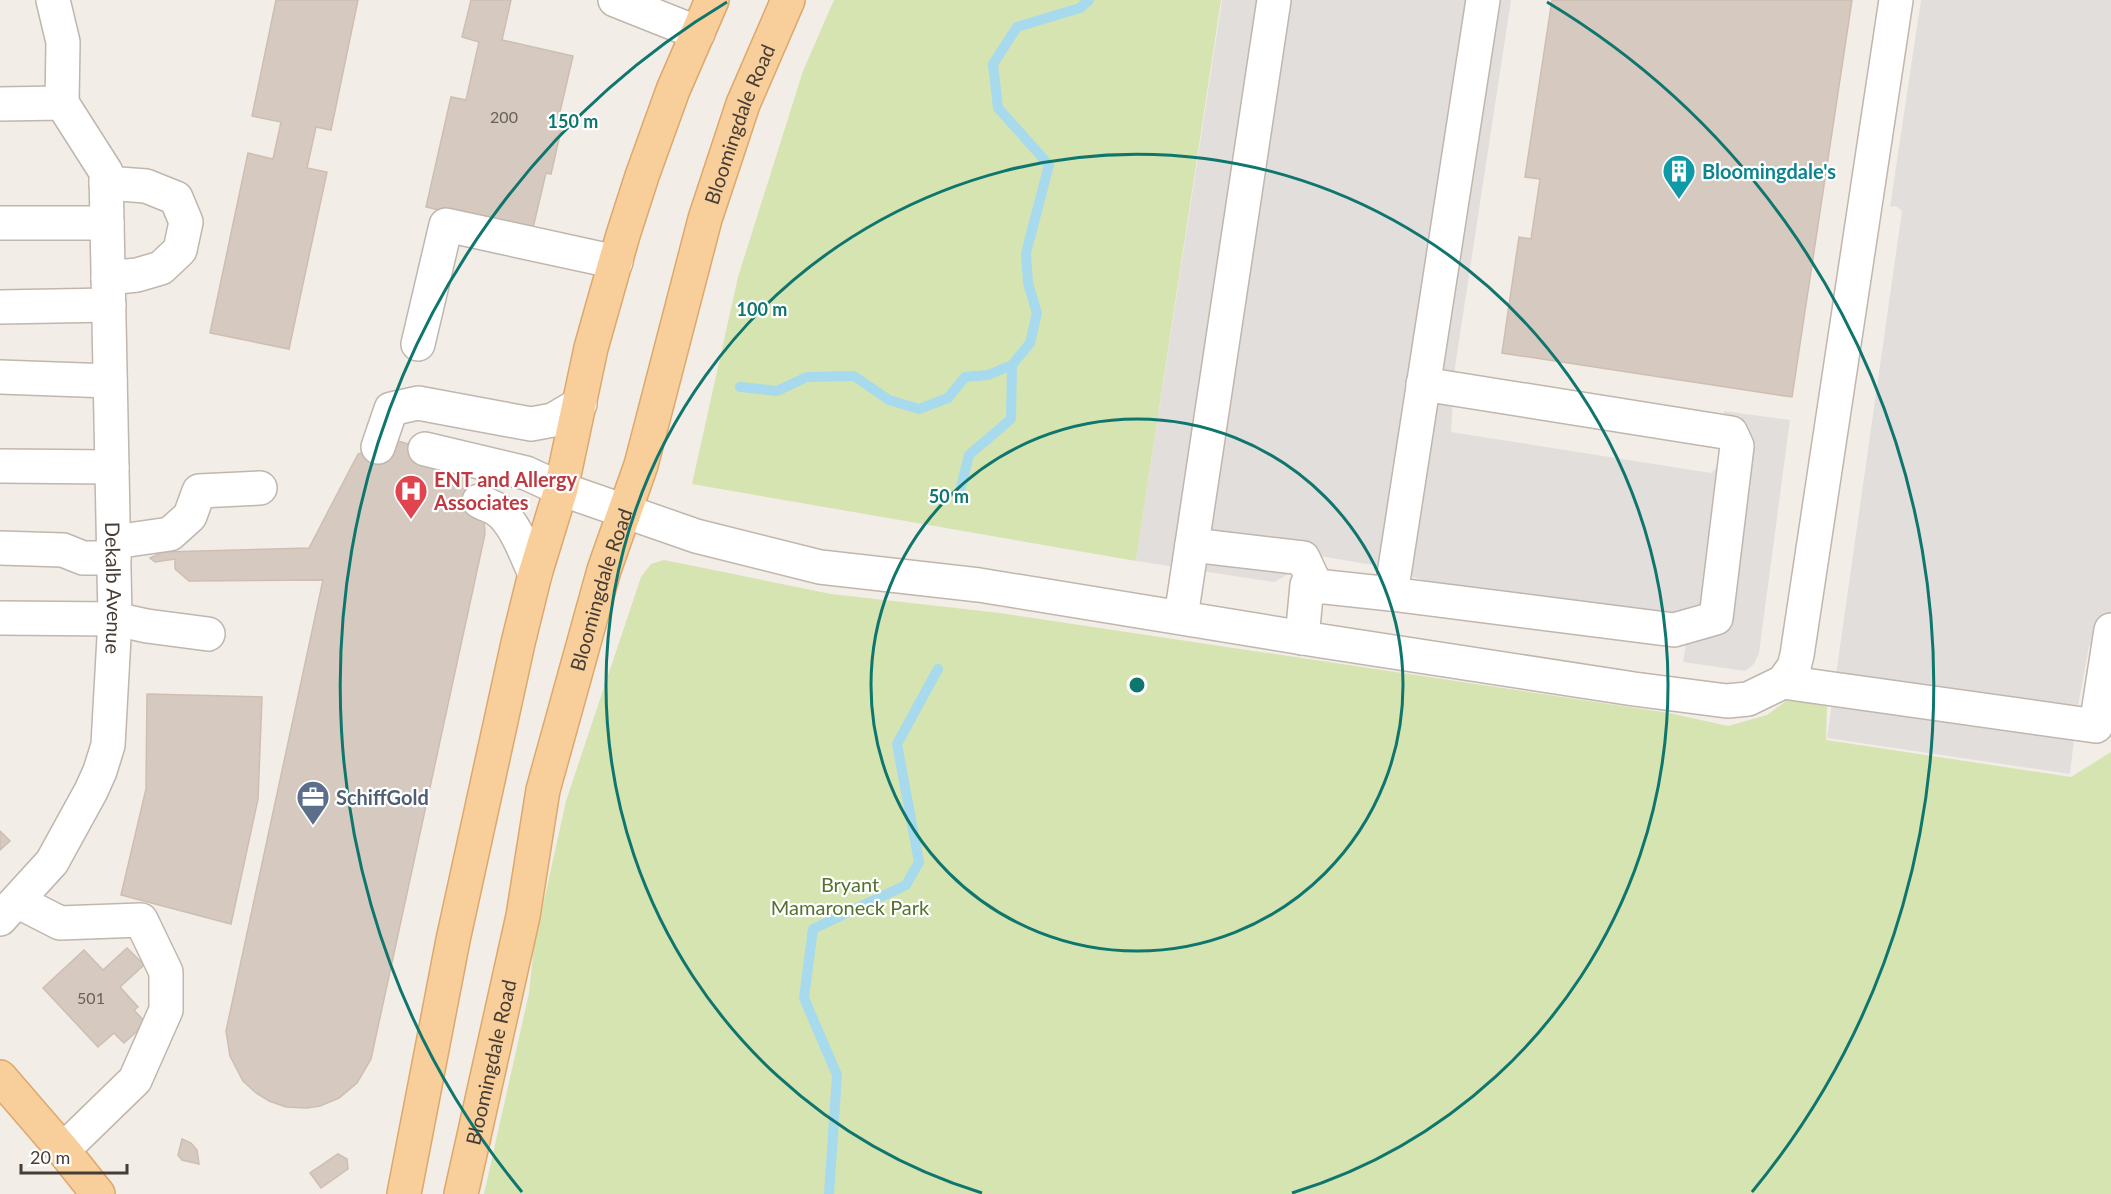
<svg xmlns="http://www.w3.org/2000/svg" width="2111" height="1194" font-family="Lato,sans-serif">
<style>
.green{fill:#d6e4b2}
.parking{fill:#e1dedc}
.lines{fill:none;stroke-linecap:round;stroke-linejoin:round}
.stream{stroke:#a7daec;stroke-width:10}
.building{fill:#d6cac0;stroke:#cebeb1;stroke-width:1.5}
.minor-casing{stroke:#c0b6ad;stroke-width:36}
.major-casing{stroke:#dca86b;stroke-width:36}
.minor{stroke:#fff;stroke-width:33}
.major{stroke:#f8ce9a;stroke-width:33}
.ring{fill:none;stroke:#0f766e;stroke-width:3}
.labels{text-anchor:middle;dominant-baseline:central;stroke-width:4.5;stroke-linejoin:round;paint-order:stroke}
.number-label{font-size:16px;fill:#696058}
.street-label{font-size:20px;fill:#453d36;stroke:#fff}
.culture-label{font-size:20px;font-weight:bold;fill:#0d838f;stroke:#fff;text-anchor:start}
.health-label{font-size:20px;font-weight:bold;fill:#be3a42;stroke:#fff;text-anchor:start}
.service-label{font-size:20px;font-weight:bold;fill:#4e5e75;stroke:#fff;text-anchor:start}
.park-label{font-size:20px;fill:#53732d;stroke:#fff}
.centre{fill:#0f766e;stroke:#fff;stroke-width:3}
.ring-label{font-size:18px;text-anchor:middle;font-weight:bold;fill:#0f766e;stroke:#fff;stroke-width:4.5;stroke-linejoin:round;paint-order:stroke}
</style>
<rect width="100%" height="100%" fill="#f2ede7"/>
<g class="green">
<path d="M834 0H1221L1136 561 692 484 738 277 803 71Z"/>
<path d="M664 560 831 594 1000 613 1669 713 1728 726 1767 715 1786 701 1814 702 1827 705 1826 740 2071 777 2111 752V1194H484L529 993 534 946 566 801 641 577 651 564Z"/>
</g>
<g class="parking">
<path d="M1222 0H1511L1455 367 1451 432 1711 473 1719 466 1724 411 1790 420 1759 653 1754 664 1745 671 1683 662 1690 620 1430 582 1373 565 1314 555 1312 561 1274 582 1136 561Z"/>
<path d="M1921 0H2111V641L2089 646 2077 712 2070 774 1827 738 1902 211 1896 206 1890 207Z"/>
</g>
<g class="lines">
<g class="stream">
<path d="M740 387 777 391 807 377 854 376 889 400 919 409 948 398 965 377 988 375 1012 365 1030 343 1037 313 1028 283 1026 253 1049 165 998 108 993 64 1017 27 1080 8 1089 0"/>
<path d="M960 491 969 455 1011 419 1012 365"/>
<path d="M829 1194 837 1075 804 998 813 929 906 885 919 862 897 744 938 669"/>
</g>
</g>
<g class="building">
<path d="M276 0H358L331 130 316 127 307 168 327 172 289 349 210 333 248 153 273 159 281 122 252 116Z"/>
<path d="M471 0H511L502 40 573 56 559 116 564 117 551 174 546 173 532 232 426 207 451 97 466 100 479 42 462 37Z"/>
<path d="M1552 0H1852L1792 397 1502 353 1519 237 1531 239 1540 179 1525 177Z"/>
<path d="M398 441 425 449 465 479 472 488 484 519 485 534 371 1059 357 1083 339 1098 320 1106 307 1108 286 1107 269 1101 256 1093 243 1081 230 1056 226 1031 323 580 189 581 175 569V559L155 562 150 558 163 552 309 548 358 454Z"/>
<path d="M147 694 262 697 258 799 231 924 121 895 146 789Z"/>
<path d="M0 831 10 841 0 850Z"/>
<path d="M127 948 144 965 120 987 138 1007 134 1010 146 1023 124 1043 114 1033 98 1047 43 988 84 950 103 970Z"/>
<path d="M182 1139 191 1143 197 1150 199 1164 182 1160 178 1155Z"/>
<path d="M338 1154 347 1159 348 1169 321 1188 310 1173Z"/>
</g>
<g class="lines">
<defs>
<g id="minor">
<path d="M53 0 63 42 62 103"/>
<path d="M615 0 698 33"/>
<path id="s1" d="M0 104 62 103 106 172 115 619 108 745 100 771 91 791 52 862 0 919"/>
<path d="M106 183 146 186 176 198 186 222 180 250 161 268 137 275 108 278"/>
<path d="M0 223H107"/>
<path d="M0 307 109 305"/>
<path d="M418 344 446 225 616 262"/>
<path d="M0 377 110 381"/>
<path d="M378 447 391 409 418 403 531 424 553 420 580 404"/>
<path d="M425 449 526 473 561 489 696 536 820 567 979 585 1322 641 1634 689 1727 701 1748 699 1783 682 1794 667 1797 655 1896 0"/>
<path d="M0 466 112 467"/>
<path d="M479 501C484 504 491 506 496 509 515 521 526 555 535 574"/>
<path d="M114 542 170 534 190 516 199 491 260 488"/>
<path d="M1192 545 1303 558 1316 586"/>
<path d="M0 548 63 550 83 558H114"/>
<path d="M1391 594 1674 630 1716 618 1737 446 1731 433 1423 384"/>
<path d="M1181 617 1274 0"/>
<path d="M0 618 115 619 147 626 208 634"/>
<path d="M1302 638 1307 585 1391 594 1483 0"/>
<path d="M1783 682 2096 726 2111 630"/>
<path d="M17 901 60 923 141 920 166 972V1010L135 1080 63 1150"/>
</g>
<g id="major">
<path d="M0 1077 63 1150 98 1194"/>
<path d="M404 1194 453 940 518 643 535 574 561 489 591 348 623 235 642 176 673 90 712 0"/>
<path id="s2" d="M461 1194 523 916 543 790 604 570 641 465 705 219 743 104 788 0"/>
</g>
</defs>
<use href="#minor" class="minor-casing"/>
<use href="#major" class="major-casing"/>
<use href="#minor" class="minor"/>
<use href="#major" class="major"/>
</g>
<g class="ring">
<circle cx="1137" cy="685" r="266"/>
<path d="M982 1193A531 531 0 1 1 1292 1193"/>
<path d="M522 1192A797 797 0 0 1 727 2M1547 2A797 797 0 0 1 1752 1192"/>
</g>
<defs>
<symbol id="building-pin" viewBox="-11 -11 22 30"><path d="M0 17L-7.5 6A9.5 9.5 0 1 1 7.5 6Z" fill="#0f9aa8" stroke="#fff"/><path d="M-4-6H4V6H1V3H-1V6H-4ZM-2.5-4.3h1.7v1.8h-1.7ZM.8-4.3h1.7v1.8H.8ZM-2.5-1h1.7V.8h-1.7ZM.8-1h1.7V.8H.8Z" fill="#fff"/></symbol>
<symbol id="hospital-pin" viewBox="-11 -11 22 30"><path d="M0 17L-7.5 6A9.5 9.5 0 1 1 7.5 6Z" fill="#e0444e" stroke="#fff"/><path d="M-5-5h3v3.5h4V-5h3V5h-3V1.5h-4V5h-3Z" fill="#fff"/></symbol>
<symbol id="office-pin" viewBox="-11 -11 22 30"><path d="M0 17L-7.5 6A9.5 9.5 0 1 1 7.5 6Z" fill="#5c6f8a" stroke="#fff"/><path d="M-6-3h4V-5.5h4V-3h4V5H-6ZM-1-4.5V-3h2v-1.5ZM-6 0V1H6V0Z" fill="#fff"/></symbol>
</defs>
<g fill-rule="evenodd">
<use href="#building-pin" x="1660" y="152" width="38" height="52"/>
<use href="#hospital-pin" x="392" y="472" width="38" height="52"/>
<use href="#office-pin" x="294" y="778" width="38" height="52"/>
</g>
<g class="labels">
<g class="number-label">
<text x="504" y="116">200</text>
<text x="91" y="997">501</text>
</g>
<g class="street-label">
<text stroke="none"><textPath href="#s2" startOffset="1107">Bloomingdale Road</textPath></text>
<text stroke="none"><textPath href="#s1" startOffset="560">Dekalb Avenue</textPath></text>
<text stroke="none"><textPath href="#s2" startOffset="621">Bloomingdale Road</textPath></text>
<text stroke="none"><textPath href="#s2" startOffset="135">Bloomingdale Road</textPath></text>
</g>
<g class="culture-label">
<text x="1702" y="171">Bloomingdale's</text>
</g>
<g class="health-label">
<text x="434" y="479">ENT and Allergy<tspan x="434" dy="23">Associates</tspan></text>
</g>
<g class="service-label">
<text x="336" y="797">SchiffGold</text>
</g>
<g class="park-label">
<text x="850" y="884">Bryant<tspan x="850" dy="23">Mamaroneck Park</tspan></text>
</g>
</g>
<circle cx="1137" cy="685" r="9" class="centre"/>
<g class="ring-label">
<text x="573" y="128">150 m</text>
<text x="762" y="316">100 m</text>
<text x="949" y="503">50 m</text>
</g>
<path d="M21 1164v9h106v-9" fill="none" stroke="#453d36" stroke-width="3"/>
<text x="30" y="1164" font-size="18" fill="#453d36" stroke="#ffffff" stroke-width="4.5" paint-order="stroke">20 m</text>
</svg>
